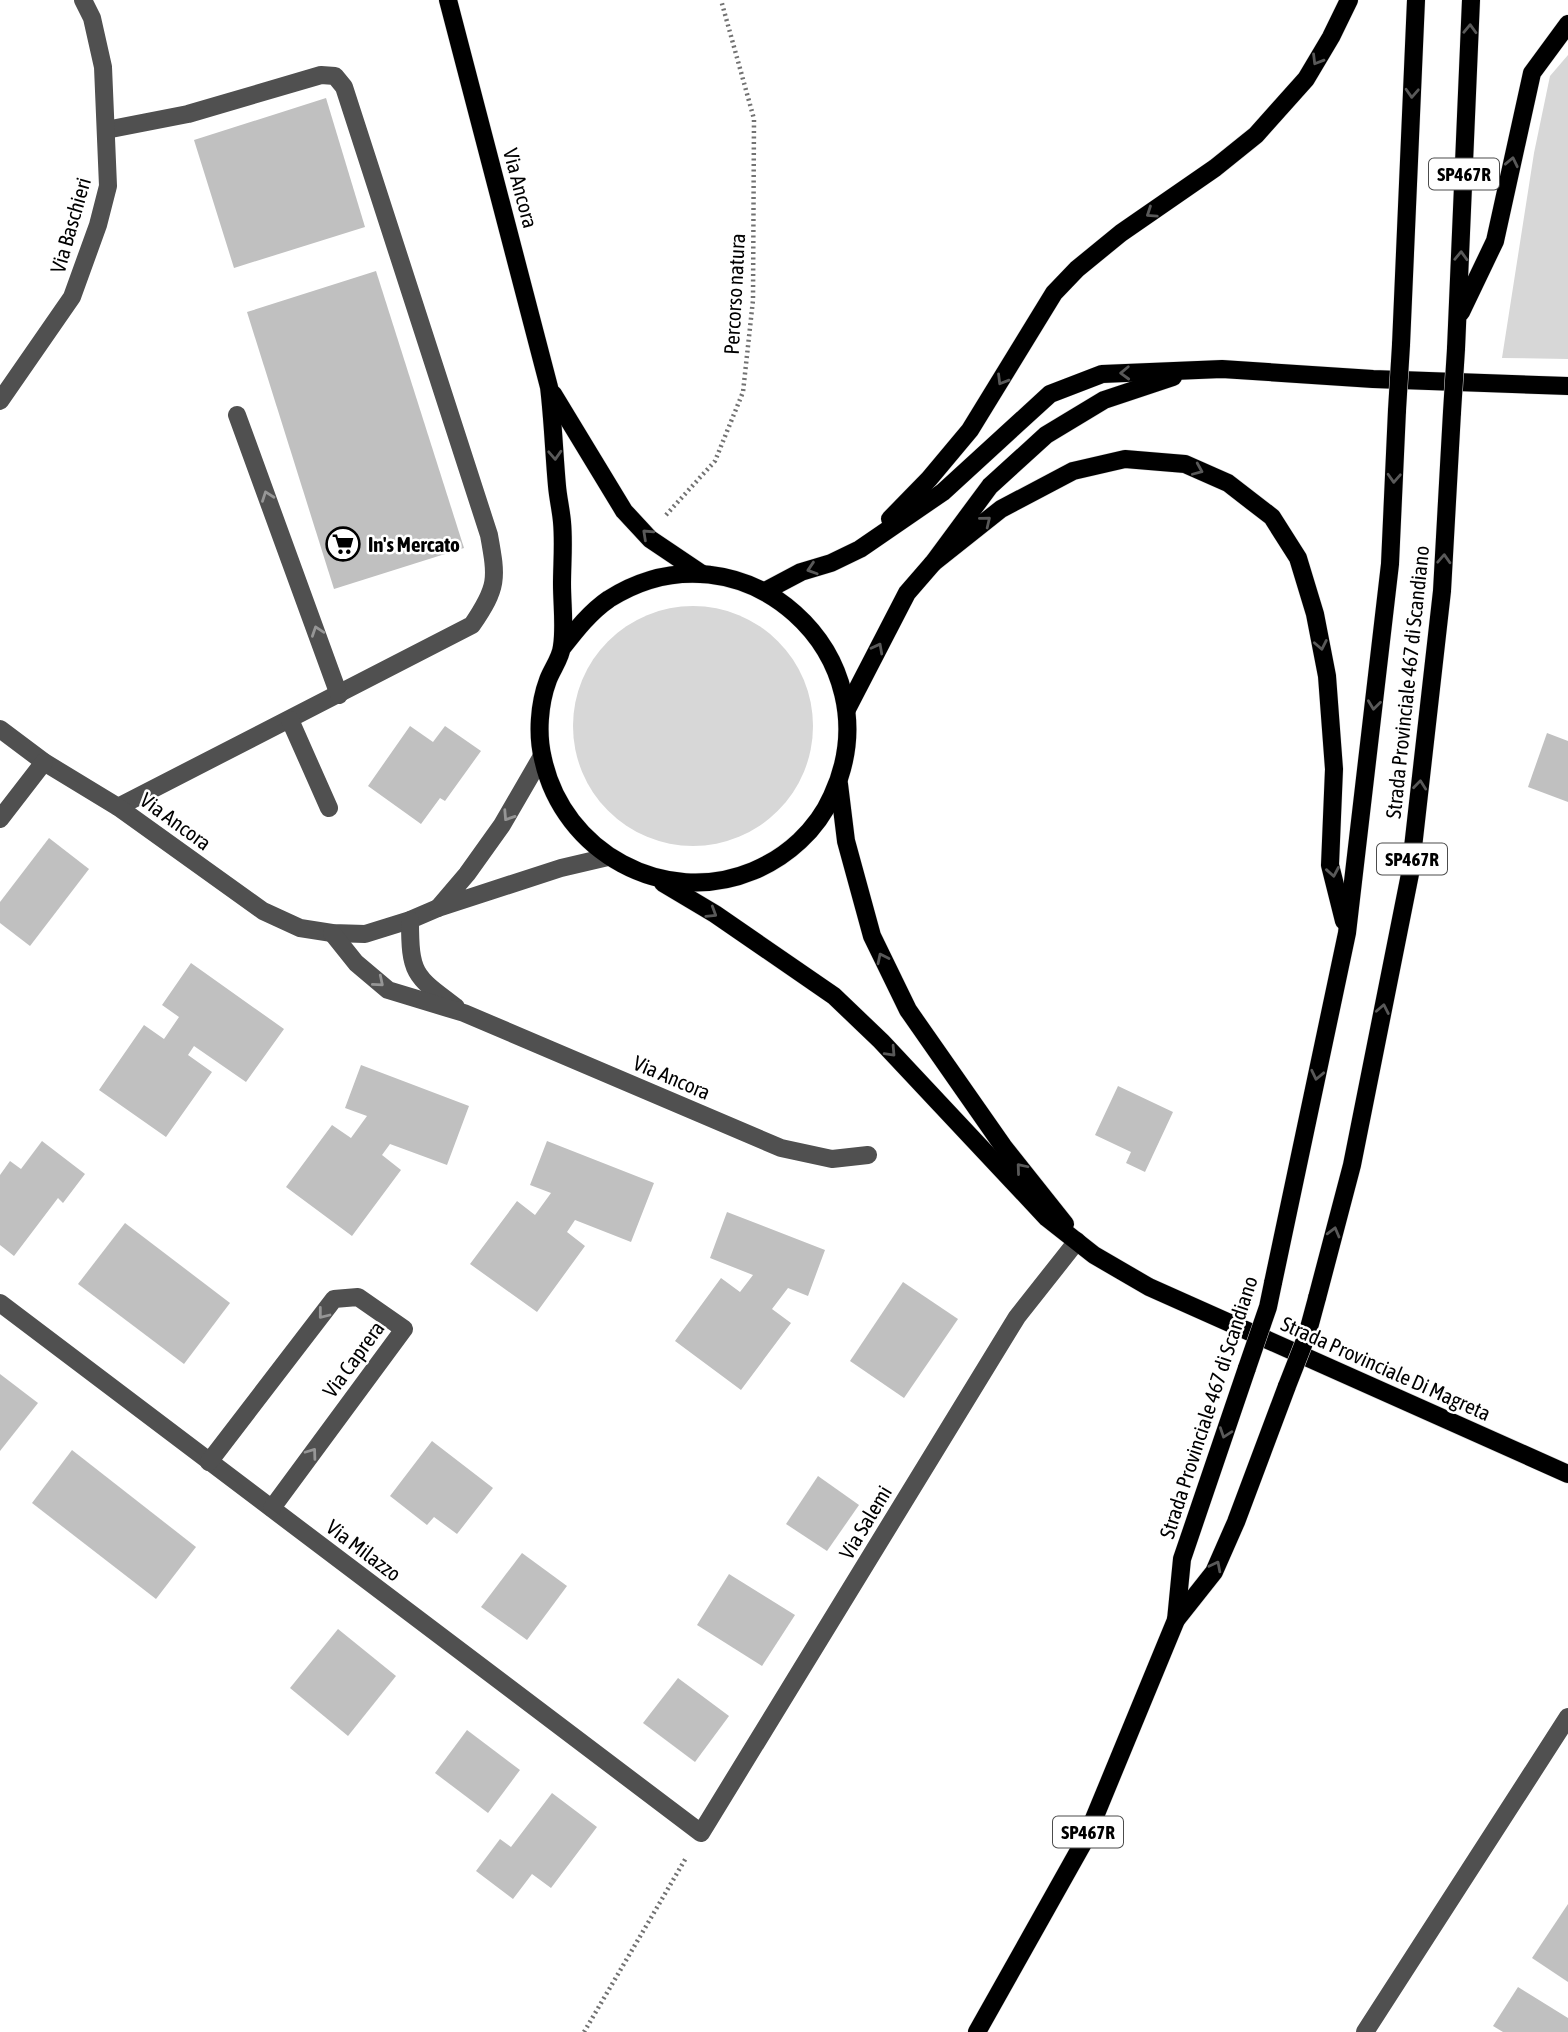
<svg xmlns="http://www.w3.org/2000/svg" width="1568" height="2032" font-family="'Asap Condensed',sans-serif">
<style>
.green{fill:#d7d7d7}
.building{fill:#c0c0c0}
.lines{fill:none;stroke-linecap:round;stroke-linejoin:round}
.major-casing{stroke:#dbdbdb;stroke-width:19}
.path{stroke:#727272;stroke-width:4.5;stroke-dasharray:2 3.5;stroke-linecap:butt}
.minor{stroke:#505050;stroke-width:18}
.major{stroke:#000;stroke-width:18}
.major-bridge-casing{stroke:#dbdbdb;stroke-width:19;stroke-linecap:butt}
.major-bridge{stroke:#000;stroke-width:18}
.oneway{stroke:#595959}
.oneway2{stroke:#969696}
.labels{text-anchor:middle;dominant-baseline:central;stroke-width:5;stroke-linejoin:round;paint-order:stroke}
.shield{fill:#fff;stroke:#4c4c4c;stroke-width:2}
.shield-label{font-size:19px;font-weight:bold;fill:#000}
.street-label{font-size:21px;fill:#000;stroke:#fff}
.poi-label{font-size:21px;font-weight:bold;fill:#000;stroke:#fff;text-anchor:start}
</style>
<rect width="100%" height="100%" fill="#fff"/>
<g class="green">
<path d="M1568 55V359L1502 358 1534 153 1550 76Z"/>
<circle cx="693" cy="726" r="120"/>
</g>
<g class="building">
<path d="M326 98 365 227 234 268 194 140Z"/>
<path d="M376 271 464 548 334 589 247 312Z"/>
<path d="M410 726 433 742 445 726 481 751 445 801 440 798 421 824 368 786Z"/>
<path d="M1547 733 1568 741V802L1528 787Z"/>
<path d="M49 838 89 869 30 946 0 923V902Z"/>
<path d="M191 963 284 1029 246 1082 194 1046 188 1055 212 1072 166 1137 99 1090 144 1025 164 1039 179 1017 162 1005Z"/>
<path d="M361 1065 469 1106 447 1165 390 1144 382 1155 401 1170 352 1236 286 1187 332 1125 351 1138 367 1116 345 1108Z"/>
<path d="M1118 1086 1173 1112 1145 1172 1126 1163 1131 1152 1095 1135Z"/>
<path d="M42 1141 85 1174 63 1203 58 1198 14 1256 0 1245V1175L10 1161 21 1169Z"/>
<path d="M547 1141 654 1183 631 1242 575 1220 567 1232 585 1246 537 1312 470 1264 517 1201 535 1215 551 1193 530 1185Z"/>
<path d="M727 1212 825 1250 808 1296 788 1288 772 1309 791 1323 741 1390 675 1341 721 1278 740 1292 753 1275 710 1258Z"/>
<path d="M125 1223 230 1303 184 1364 78 1284Z"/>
<path d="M903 1282 958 1319 904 1398 850 1361Z"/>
<path d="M0 1374 38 1403 0 1451Z"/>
<path d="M432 1441 493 1488 457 1534 434 1517 427 1525 390 1496Z"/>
<path d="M72 1450 196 1547 156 1599 32 1503Z"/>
<path d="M818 1476 859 1505 827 1551 786 1524Z"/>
<path d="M522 1553 567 1586 527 1640 481 1607Z"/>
<path d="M729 1574 795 1615 762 1666 697 1625Z"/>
<path d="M338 1629 396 1676 348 1736 290 1688Z"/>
<path d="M678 1678 729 1716 695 1762 643 1723Z"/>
<path d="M467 1730 520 1770 488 1813 435 1773Z"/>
<path d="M552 1793 597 1827 551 1888 532 1874 513 1899 476 1871 500 1839 511 1847Z"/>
<path d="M1568 1904V1982L1532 1958Z"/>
<path d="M1518 1987 1568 2018V2032H1503L1493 2026Z"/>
</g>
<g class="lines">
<defs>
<g id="major">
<path d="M448 0 549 387C553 420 554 453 557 486 558 498 561 510 562 522 564 543 562 564 562 584 562 604 565 627 562 646 561 658 552 669 548 680 539 704 537 735 543 759 563 852 664 908 753 871 787 857 817 830 832 796 897 656 742 515 609 599 590 612 576 630 562 648"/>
<path d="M1461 312 1495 241 1532 73 1568 24"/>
<path d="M1401 345 1416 0"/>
<path d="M1456 349 1471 0"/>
<path d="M553 394 624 511 650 539 702 574"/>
<path d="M890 519 929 479 970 430 1054 293 1077 269 1121 233 1215 168 1256 135 1306 79 1331 37 1349 0"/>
<path d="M933 563 1001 509 1073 471 1125 459 1185 464 1228 483 1272 517 1298 558 1315 614 1327 676 1334 769 1330 865 1344 921"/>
<path d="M765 591 801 572 831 563 860 549 943 492 1050 394 1102 374 1222 369 1373 379 1568 386"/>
<path d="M847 709 907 593 933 563 990 486 1046 435 1104 400 1173 377"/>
<path d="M839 784 846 841 872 936 908 1010 1003 1146 1065 1224"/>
<path d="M663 883 715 914 834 996 881 1041 1047 1218 1094 1255 1149 1287 1568 1474"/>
<path d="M1273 1283 1347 933 1390 564 1397 410"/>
<path d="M1317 1298 1352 1165 1410 874 1442 591 1452 412"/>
<path d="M1176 1620 1182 1559 1247 1368"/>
<path d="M977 2032 1086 1838 1176 1620 1214 1572 1236 1522 1287 1386"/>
</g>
</defs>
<use href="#major" class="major-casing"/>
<g class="path">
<path d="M666 515 715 461 743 392 753 300 754 119 721 0"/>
<path d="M584 2032 686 1858"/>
</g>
<g class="minor">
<path d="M106 130 188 114 321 75 335 76 344 87 489 535C497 579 498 587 472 625L118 807"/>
<path d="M0 401 72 297 98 225 108 186 103 67 92 18 83 0"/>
<path d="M237 415 339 695"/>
<path d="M290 720 329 808"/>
<path d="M0 729 44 762 118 807 263 911 300 928 332 933 365 934 410 920 438 908"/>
<path d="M542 756 502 825 467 874 438 908 561 868 608 857"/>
<path d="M0 819 44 762"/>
<path d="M410 920C410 974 414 976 456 1007"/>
<path d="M332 933 356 963 388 990 464 1013 781 1148 832 1159 868 1155"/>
<path d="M0 1303 701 1833 1017 1317 1077 1241"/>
<path d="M209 1462 334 1299 358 1297 404 1329 272 1508"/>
<path d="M1365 2032 1568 1717"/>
</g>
<use href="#major" class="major"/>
<defs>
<g id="major-bridge">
<path d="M1397 410 1401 345"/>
<path d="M1452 412 1456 349"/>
<path d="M1247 1368 1268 1307 1273 1283"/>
<path d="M1287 1386 1307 1335 1317 1298"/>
</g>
</defs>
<use href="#major-bridge" class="major-bridge-casing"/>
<use href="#major-bridge" class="major-bridge"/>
</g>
<defs><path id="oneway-chevron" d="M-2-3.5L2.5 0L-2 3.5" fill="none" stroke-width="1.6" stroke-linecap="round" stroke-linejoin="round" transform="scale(1.75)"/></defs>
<g class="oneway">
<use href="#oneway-chevron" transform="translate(1470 29) rotate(-88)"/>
<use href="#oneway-chevron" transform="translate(1317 60) rotate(121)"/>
<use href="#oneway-chevron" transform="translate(1412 93) rotate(93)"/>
<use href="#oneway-chevron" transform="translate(1512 162) rotate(-78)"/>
<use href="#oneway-chevron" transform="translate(1151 213) rotate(146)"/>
<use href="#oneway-chevron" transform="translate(1461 256) rotate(-88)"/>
<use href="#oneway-chevron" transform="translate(1125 373) rotate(178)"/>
<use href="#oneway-chevron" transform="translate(1002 380) rotate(121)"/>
<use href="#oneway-chevron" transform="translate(555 455) rotate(87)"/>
<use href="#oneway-chevron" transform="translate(1198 470) rotate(23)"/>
<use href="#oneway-chevron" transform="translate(1394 478) rotate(93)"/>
<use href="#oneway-chevron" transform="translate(986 521) rotate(-39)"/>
<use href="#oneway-chevron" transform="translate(647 534) rotate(-137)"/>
<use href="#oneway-chevron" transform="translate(1444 559) rotate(-87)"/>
<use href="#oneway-chevron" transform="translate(812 569) rotate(162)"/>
<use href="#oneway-chevron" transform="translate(1321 645) rotate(79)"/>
<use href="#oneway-chevron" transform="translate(878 648) rotate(-62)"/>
<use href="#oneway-chevron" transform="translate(1374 705) rotate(97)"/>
<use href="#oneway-chevron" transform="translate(1420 785) rotate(-84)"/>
<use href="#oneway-chevron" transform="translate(1333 872) rotate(80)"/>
<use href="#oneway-chevron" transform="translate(712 913) rotate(32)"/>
<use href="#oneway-chevron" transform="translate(882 958) rotate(-116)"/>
<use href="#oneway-chevron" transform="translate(1383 1009) rotate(-79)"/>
<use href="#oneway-chevron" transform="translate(891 1052) rotate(47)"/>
<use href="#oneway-chevron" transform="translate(1317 1075) rotate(102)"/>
<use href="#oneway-chevron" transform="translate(1021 1168) rotate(-130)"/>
<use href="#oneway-chevron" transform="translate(1334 1232) rotate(-75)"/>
<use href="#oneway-chevron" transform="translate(1225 1433) rotate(109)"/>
<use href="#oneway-chevron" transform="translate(1216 1566) rotate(-63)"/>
</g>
<g class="oneway2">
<use href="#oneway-chevron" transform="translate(267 496) rotate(-110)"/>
<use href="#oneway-chevron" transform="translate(317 631) rotate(-109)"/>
<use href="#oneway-chevron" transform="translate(508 816) rotate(123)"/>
<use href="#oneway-chevron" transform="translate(379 982) rotate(40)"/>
<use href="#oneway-chevron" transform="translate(323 1314) rotate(128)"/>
<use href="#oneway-chevron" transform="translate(312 1453) rotate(-54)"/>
</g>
<defs>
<symbol id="supermarket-ring" viewBox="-11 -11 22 22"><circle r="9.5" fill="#fff" stroke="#000" stroke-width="1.5"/><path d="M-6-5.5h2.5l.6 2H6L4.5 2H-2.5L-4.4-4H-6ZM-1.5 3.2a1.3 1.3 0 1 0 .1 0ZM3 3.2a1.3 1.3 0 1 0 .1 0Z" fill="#000"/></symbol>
</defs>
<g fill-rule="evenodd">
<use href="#supermarket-ring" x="324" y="525" width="38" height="38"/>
</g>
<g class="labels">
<g class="shield">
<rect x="1429" y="158.5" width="70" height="31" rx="5"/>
<rect x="1377" y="843.5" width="70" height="31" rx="5"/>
<rect x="1053" y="1816.5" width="70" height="31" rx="5"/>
</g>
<g class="shield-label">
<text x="1464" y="174">SP467R</text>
<text x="1412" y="859">SP467R</text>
<text x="1088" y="1832">SP467R</text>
</g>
<g class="street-label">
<text transform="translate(521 188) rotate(75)">Via Ancora</text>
<text transform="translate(70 225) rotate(-74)">Via Baschieri</text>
<text transform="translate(734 294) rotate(-87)">Percorso natura</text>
<text transform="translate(1407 682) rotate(-84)">Strada Provinciale 467 di Scandiano</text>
<text transform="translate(176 821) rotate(36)">Via Ancora</text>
<text transform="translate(672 1077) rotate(23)">Via Ancora</text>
<text transform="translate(353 1359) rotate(-54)">Via Caprera</text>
<text transform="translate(1386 1368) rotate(24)">Strada Provinciale Di Magreta</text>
<text transform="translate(1208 1407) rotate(-72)">Strada Provinciale 467 di Scandiano</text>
<text transform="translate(865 1522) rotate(-59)">Via Salemi</text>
<text transform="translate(364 1550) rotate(37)">Via Milazzo</text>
</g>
<g class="poi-label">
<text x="368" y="544">In's Mercato</text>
</g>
</g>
</svg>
